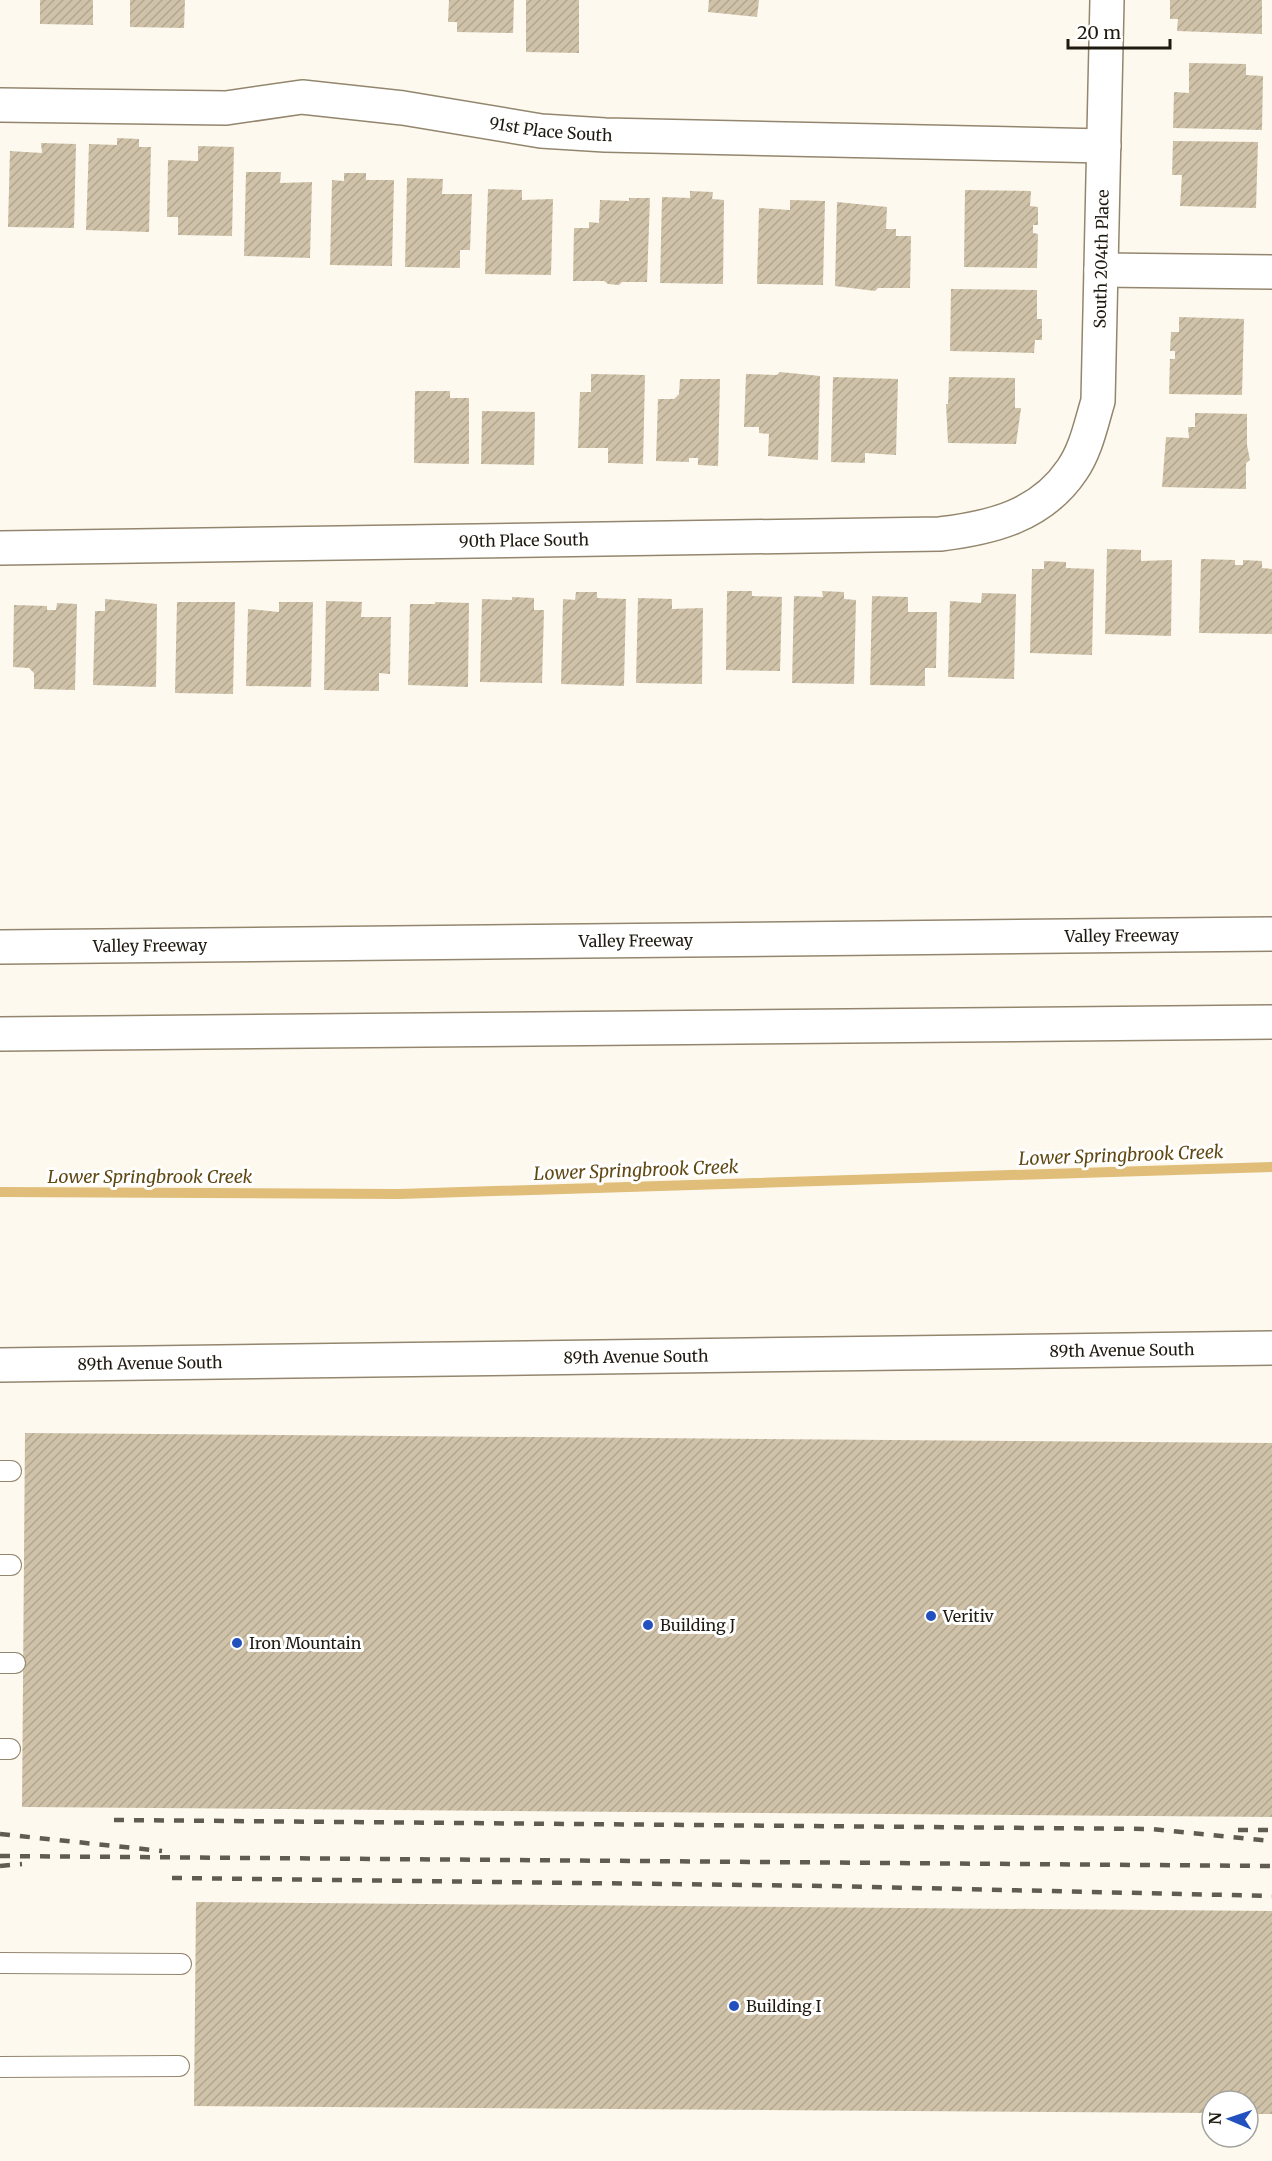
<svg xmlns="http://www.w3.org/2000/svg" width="1272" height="2161" font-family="Merriweather,serif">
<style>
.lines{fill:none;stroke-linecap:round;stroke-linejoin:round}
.stream{stroke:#e0bd78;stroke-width:10}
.building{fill:url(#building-hatch)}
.lane-casing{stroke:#93866e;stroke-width:22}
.street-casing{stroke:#93866e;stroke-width:36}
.highway-casing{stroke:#93866e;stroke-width:36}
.lane{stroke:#fff;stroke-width:20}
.street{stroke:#fff;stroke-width:33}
.highway{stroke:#fff;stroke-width:33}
.rail{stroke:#615c52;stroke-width:4.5;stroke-dasharray:10 10;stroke-linecap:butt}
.poi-dot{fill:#2250be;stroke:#fff;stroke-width:2}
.labels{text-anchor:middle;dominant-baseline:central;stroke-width:6;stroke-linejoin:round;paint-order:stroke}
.street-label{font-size:16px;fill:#1f1a10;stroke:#fff}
.poi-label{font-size:16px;fill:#1f1a10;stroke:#fff;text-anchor:start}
.water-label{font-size:18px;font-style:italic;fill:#614914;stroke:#fff}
</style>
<defs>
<pattern id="building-hatch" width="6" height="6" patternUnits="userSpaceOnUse" patternTransform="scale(1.5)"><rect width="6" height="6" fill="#cfc2a8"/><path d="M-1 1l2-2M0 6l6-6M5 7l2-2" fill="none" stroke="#b1a690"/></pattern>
</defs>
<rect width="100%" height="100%" fill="#fef9ee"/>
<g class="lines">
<path class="stream" d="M0 1192 399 1194 1272 1167"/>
</g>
<g class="building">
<path d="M40 0H93V25L40 24Z"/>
<path d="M130 0H185L184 28 130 27Z"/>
<path d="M449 0H514L513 33 457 32V22H448Z"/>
<path d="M526 0H579V53L526 52Z"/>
<path d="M709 0H759L757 17 708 12Z"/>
<path d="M1170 0H1262V34L1177 31 1178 19H1170Z"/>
<path d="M1189 63 1246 64V75L1263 76 1262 130 1173 128 1174 92 1189 93Z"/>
<path d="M117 138 139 139V147H151L149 232 86 230 89 144 117 145Z"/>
<path d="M1173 141 1258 142 1256 208 1180 206 1182 175H1172Z"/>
<path d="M41 143 76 144 74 228 8 227 10 151 42 153Z"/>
<path d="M198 146 234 147 232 236 178 235V217H167L168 160 198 161Z"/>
<path d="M246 172H281L280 183 312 182 310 258 244 256Z"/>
<path d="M344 173H366V180H394L392 266 330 265 332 180 344 181Z"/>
<path d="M407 178 443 179 442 194H472L470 250H460V268L405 267Z"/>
<path d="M488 189 522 190V200L553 199 551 275 485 274Z"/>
<path d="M965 190 1031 191 1030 206 1038 207V225H1033V233L1038 234 1037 268 964 267Z"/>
<path d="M690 191 713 192 712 199 724 200 723 284 660 283 662 197 690 198Z"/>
<path d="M629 198H650L647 282H622L619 285 608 284 604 281H573L574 228H589V222L599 223 600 200 629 201Z"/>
<path d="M790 200 825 201 823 285 757 284 759 208 790 210Z"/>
<path d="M837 202 887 207 886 229H896V236H911L910 288H878L875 291 835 286Z"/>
<path d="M951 289 1037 290V319H1042V340H1035L1034 353 950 351Z"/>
<path d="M1179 317 1244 319 1242 395 1169 394 1170 359H1175V351H1170L1171 332H1179Z"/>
<path d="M780 372 820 376 818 460 768 456 769 434 759 433V427H744L746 374 777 375Z"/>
<path d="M591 374 645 375 643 464 608 463V448H578L580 392H591Z"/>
<path d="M833 377 898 379 896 455 865 453V463L831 462Z"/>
<path d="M949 377 1015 378V408H1021L1016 444 948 443 946 404H948Z"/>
<path d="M680 379H720L718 466 698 465V458H689V462L656 461 658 399H674L679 394Z"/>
<path d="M415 391H450V398H469V464L414 463Z"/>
<path d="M482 411 535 412 534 465 481 464Z"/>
<path d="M1195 413 1247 414V445L1250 460 1246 463V489L1162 487 1166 437 1189 438 1188 427H1195Z"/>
<path d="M1107 549 1141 550V561L1172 560 1171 636 1105 634Z"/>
<path d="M1201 559 1235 560V565H1243V560L1262 561V568L1272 569V634L1199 633Z"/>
<path d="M1044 561 1066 562V568L1094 569 1092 655 1030 653 1032 569H1044Z"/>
<path d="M727 591H752V596L782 597 780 671 726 670Z"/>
<path d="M822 591 844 592V599L856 600 854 684 792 683 794 596 823 597Z"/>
<path d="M576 592H597V598L626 599 624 686 561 684 563 599 575 600Z"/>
<path d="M982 593 1016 594 1014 679 948 677 950 601 981 603Z"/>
<path d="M872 596 908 597V612H937L936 668H925V686L870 685Z"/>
<path d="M512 597 534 598V610H544L542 683 480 682 482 599 512 600Z"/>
<path d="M638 598 672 599V609L703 608 702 684 636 683Z"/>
<path d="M105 599 157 604 156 687 93 685 95 611H105Z"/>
<path d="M326 601 362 602 361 617H391L390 674 379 673V691L324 690Z"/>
<path d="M177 602H235L233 694 175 693Z"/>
<path d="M279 602H313L311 687 246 686 248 609 279 612Z"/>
<path d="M435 602 469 603 468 687 408 685 410 604H435Z"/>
<path d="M57 603 77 604 75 690 34 689V673L29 668 13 667 14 605 47 606V610H56Z"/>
<path d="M25 1433 1272 1443V1817L22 1807Z"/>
<path d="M196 1902 1272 1911V2114H1248V2101H1212V2113L194 2106Z"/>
</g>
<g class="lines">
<defs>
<g id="lane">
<path d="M0 1471H11"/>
<path d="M0 1565H11"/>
<path d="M0 1663H15"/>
<path d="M0 1749H10"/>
<path d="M0 1963 181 1964"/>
<path d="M0 2067 179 2066"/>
</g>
<g id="street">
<path id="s1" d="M0 105 226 108 302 97 403 108 541 131 605 135 1104 146"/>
<path d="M1101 270 1272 272"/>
<path id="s2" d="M0 548 940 534C991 528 1041 516 1072 470 1086 450 1091 424 1098 401L1107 0"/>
<path id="s3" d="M0 1365 1272 1348"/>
</g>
<g id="highway">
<path id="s4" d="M0 947 1272 934"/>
<path d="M0 1034 1272 1022"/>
</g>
</defs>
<use href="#lane" class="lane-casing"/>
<use href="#street" class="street-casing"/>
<use href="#highway" class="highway-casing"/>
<use href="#lane" class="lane"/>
<use href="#street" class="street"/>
<use href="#highway" class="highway"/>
<g class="rail">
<path d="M114 1820 1151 1829 1272 1841"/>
<path d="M1238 1830H1272"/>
<path d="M0 1834 162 1851"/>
<path d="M0 1856 1272 1866"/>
<path d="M0 1866 22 1864"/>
<path d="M172 1878 827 1886 1272 1896"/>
</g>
</g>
<g class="poi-dot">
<circle cx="931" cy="1616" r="6"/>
<circle cx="648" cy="1625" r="6"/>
<circle cx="237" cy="1643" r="6"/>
<circle cx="734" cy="2006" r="6"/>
</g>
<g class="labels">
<g class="street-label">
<text stroke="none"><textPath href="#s1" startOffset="554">91st Place South</textPath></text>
<text stroke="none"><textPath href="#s2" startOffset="1308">South 204th Place</textPath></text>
<text stroke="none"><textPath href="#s2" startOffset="524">90th Place South</textPath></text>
<text stroke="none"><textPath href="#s4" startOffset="1122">Valley Freeway</textPath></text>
<text stroke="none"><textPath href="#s4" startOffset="636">Valley Freeway</textPath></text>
<text stroke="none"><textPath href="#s4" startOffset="150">Valley Freeway</textPath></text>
<text stroke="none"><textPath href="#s3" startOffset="1122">89th Avenue South</textPath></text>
<text stroke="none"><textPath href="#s3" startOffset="636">89th Avenue South</textPath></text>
<text stroke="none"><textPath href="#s3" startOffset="150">89th Avenue South</textPath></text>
</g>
<g class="poi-label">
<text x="943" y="1616">Veritiv</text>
<text x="660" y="1625">Building J</text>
<text x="249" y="1643">Iron Mountain</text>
<text x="746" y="2006">Building I</text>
</g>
<g class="water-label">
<text transform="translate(1121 1155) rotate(-2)">Lower Springbrook Creek</text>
<text transform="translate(636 1170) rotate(-2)">Lower Springbrook Creek</text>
<text x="150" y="1176">Lower Springbrook Creek</text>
</g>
</g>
<g transform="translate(1230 2119) rotate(272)"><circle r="28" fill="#ffffff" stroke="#a5a39f" stroke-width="1.5"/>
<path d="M0-4.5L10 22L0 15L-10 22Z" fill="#2250be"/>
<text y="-9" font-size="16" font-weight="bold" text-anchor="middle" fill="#1f1a10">N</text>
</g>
<path d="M1068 39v9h102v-9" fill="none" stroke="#1f1a10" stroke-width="3"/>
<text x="1077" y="39" font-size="18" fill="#1f1a10" stroke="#ffffff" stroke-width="4.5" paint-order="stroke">20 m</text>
</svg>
